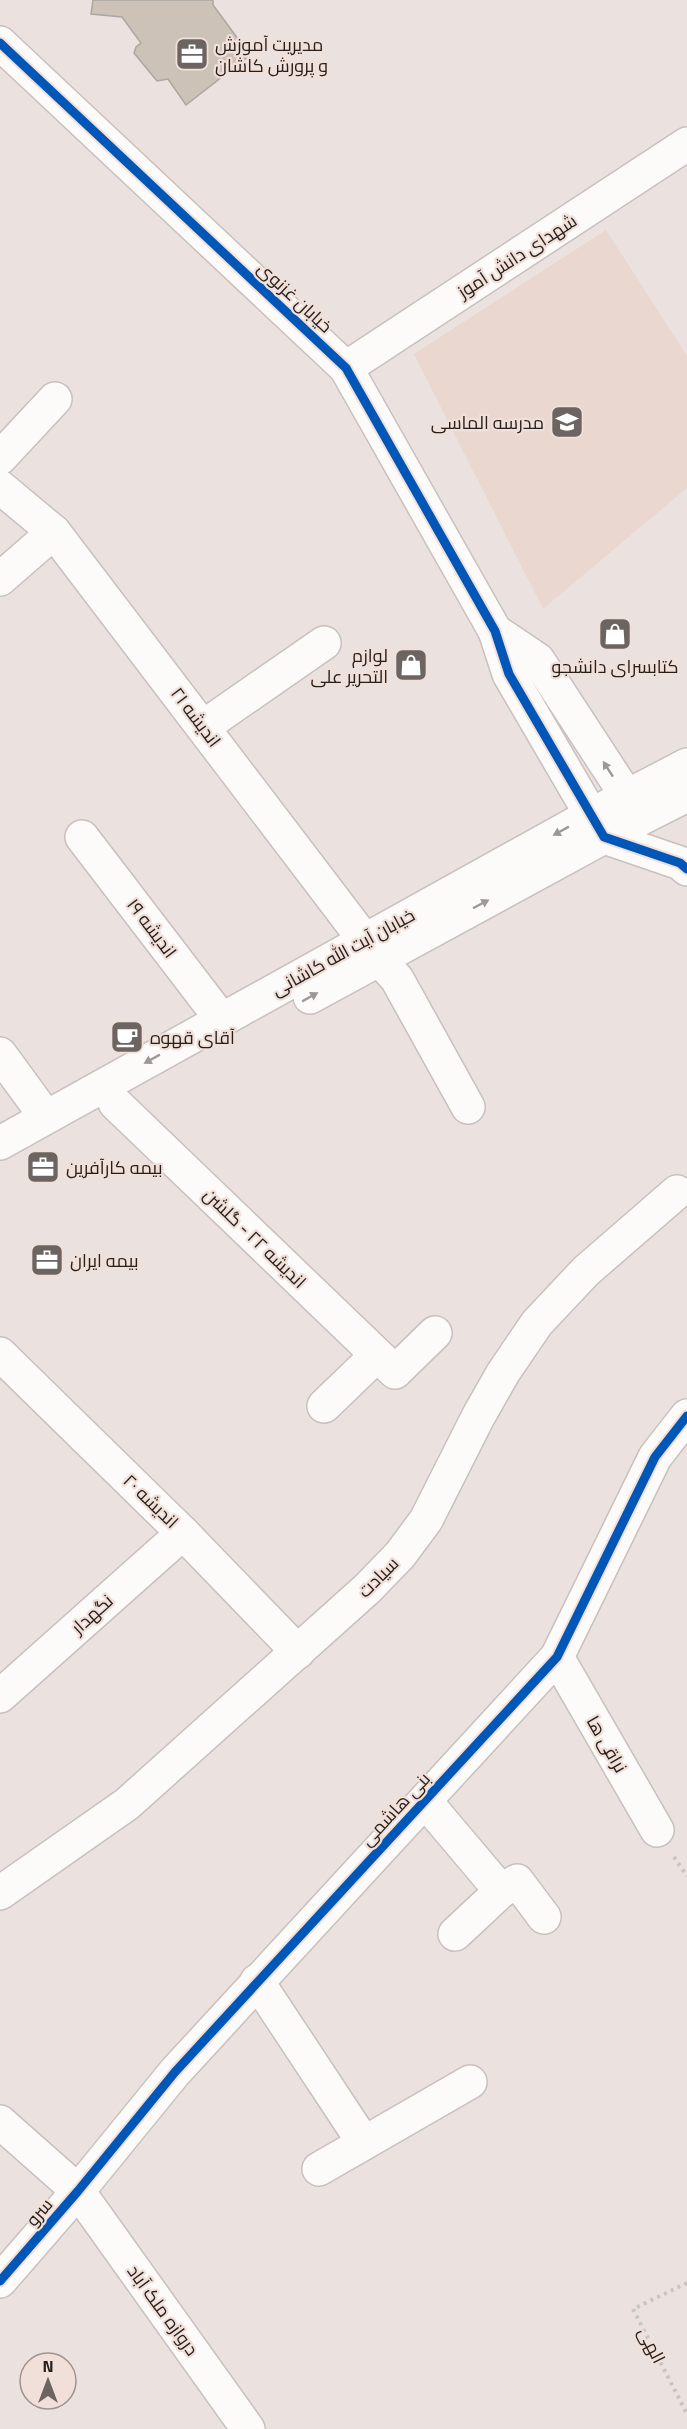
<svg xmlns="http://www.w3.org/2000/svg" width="687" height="2429" font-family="'Titillium Web',Cairo,sans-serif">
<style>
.built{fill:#e9d7d0}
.building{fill:#cdc2b7;stroke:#aba6a2;stroke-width:1.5}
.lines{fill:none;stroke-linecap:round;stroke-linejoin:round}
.minor-casing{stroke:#c8c0bd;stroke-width:36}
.major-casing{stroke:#c8c0bd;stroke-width:36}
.path{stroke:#c8c4c2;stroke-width:4;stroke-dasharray:3 4.5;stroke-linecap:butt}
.minor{stroke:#fcfbfa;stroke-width:33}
.major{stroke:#fcfbfa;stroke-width:33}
.cycleway-casing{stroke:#f1e0d9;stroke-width:13}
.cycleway{stroke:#0057b8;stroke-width:9}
.oneway{fill:#9c9897}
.labels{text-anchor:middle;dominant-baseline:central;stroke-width:4.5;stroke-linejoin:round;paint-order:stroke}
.poi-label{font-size:18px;fill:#26201d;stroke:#f1e0d9;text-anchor:start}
.street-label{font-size:18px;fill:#26201d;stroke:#f1e0d9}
</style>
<rect width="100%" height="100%" fill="#ebe2df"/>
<path class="built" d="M606 230 687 356V488L543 609 414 354Z"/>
<path class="building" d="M93 0H213V5L250 55 186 105 168 79 157 81 134 53 136 47 141 43 122 17 91 14Z"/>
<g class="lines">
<defs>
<g id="minor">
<path d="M0 43 346 368 495 631 509 674 604 837 680 863 687 869"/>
<path d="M346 368 687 144"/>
<path d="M0 458 55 399"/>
<path d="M0 487 54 532 379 959 397 979 468 1107"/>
<path d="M0 579 54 532"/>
<path d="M495 631 538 660 641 818"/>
<path d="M203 727 324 643"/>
<path d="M82 837 222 1020"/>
<path d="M0 1054 46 1117"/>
<path d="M115 1103 395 1372 435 1333"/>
<path d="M0 1354 183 1533 298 1652"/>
<path d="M324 1406 377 1355"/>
<path d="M557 1657 657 1830"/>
<path d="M0 1696 183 1533"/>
<path d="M425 1801 501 1891 517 1881 544 1917"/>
<path d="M0 1893 127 1804 367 1589 400 1555 426 1520 478 1417 503 1373 537 1323 586 1271 677 1192"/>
<path d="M455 1934 501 1891"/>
<path d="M257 1981 364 2143"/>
<path d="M0 2122 78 2191 248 2429"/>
<path d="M319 2169 470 2082"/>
<path d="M0 2281 78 2191 175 2072 557 1657 655 1457 687 1416"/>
</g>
<g id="major">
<path d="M310 997 604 837 687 795"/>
<path d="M0 1143 591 815 687 765"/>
</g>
</defs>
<use href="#minor" class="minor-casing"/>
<use href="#major" class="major-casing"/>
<g class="path">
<path d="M674 1857 687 1876"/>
<path d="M687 2283 633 2309 687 2414"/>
</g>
<use href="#minor" class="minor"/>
<use href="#major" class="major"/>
<defs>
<g id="cycleway">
<path d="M0 43 346 368 495 631 509 674 604 837 680 863 687 869"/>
<path d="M0 2281 78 2191 175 2072 557 1657 655 1457 687 1416"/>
</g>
</defs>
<use href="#cycleway" class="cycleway-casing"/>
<use href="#cycleway" class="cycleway"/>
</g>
<defs><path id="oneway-solid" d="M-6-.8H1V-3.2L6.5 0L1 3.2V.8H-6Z" transform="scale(1.5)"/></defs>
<g class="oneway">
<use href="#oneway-solid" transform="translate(608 769) rotate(-123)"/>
<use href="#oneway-solid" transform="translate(561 831) rotate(151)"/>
<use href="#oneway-solid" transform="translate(481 904) rotate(-28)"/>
<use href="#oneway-solid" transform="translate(310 997) rotate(-29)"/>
<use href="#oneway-solid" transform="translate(152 1059) rotate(151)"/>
</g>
<defs>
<symbol id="office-square" viewBox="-11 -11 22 22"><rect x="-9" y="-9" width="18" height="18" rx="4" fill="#6b6461" stroke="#f1e0d9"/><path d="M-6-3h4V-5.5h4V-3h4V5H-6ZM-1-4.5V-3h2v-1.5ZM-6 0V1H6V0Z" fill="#fff"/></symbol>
<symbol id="school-square" viewBox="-11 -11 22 22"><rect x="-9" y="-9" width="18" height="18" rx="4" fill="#6b6461" stroke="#f1e0d9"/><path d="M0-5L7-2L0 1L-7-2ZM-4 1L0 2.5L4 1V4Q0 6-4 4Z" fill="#fff"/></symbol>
<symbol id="shop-square" viewBox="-11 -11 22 22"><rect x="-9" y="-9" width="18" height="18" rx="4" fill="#6b6461" stroke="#f1e0d9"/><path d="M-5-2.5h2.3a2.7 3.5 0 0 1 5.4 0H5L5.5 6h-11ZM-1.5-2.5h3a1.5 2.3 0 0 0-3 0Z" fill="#fff"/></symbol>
<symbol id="cafe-square" viewBox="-11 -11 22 22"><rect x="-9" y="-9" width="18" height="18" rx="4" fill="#6b6461" stroke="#f1e0d9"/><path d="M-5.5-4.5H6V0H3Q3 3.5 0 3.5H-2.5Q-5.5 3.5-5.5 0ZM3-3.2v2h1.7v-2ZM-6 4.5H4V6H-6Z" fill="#fff"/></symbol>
</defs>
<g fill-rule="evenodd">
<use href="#office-square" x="173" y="35" width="38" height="38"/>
<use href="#school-square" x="548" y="403" width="38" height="38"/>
<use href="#shop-square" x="596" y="615" width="38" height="38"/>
<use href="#shop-square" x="392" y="646" width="38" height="38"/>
<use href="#cafe-square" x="108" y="1018" width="38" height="38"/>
<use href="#office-square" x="24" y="1148" width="38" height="38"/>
<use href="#office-square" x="28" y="1241" width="38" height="38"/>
</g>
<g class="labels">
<g class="poi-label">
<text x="215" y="44">مدیریت آموزش<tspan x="215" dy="21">و پرورش کاشان</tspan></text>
<text x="544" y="422" text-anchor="end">مدرسه الماسی</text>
<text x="388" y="655" text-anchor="end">لوازم<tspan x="388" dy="21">التحریر علی</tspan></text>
<text x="615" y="666" text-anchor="middle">کتابسرای دانشجو</text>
<text x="150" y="1037">آقای قهوه</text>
<text x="66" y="1167">بیمه کارآفرین</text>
<text x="70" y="1260">بیمه ایران</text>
</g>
<g class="street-label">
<text transform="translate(517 256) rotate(-33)">شهدای دانش آموز</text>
<text transform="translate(295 297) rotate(43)">خیابان غزنوی</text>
<text transform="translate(196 717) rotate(53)">اندیشه ۲۱</text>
<text transform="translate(152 928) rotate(53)">اندیشه ۱۹</text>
<text transform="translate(343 952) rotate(-29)">خیابان آیت الله کاشانی</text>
<text transform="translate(255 1238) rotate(44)">اندیشه ۲۲ - گلشن</text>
<text transform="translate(151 1501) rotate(44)">اندیشه ۲۰</text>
<text transform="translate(378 1577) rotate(-45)">سیادت</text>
<text transform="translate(92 1614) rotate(-42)">نگهدار</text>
<text transform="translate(607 1744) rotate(60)">نراقی ها</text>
<text transform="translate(395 1809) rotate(-47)">بنی هاشمی</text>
<text transform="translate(39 2212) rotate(-49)">سرو</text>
<text transform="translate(163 2310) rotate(54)">دروازه ملک آباد</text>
<text transform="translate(652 2345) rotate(63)">الهی</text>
</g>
</g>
<g transform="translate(48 2381)"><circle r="28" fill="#f1e0d9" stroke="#a0938e" stroke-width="1.5"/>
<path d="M0-4.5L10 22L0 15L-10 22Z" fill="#6b6461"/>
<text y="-9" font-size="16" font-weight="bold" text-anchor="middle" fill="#26201d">N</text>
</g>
</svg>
